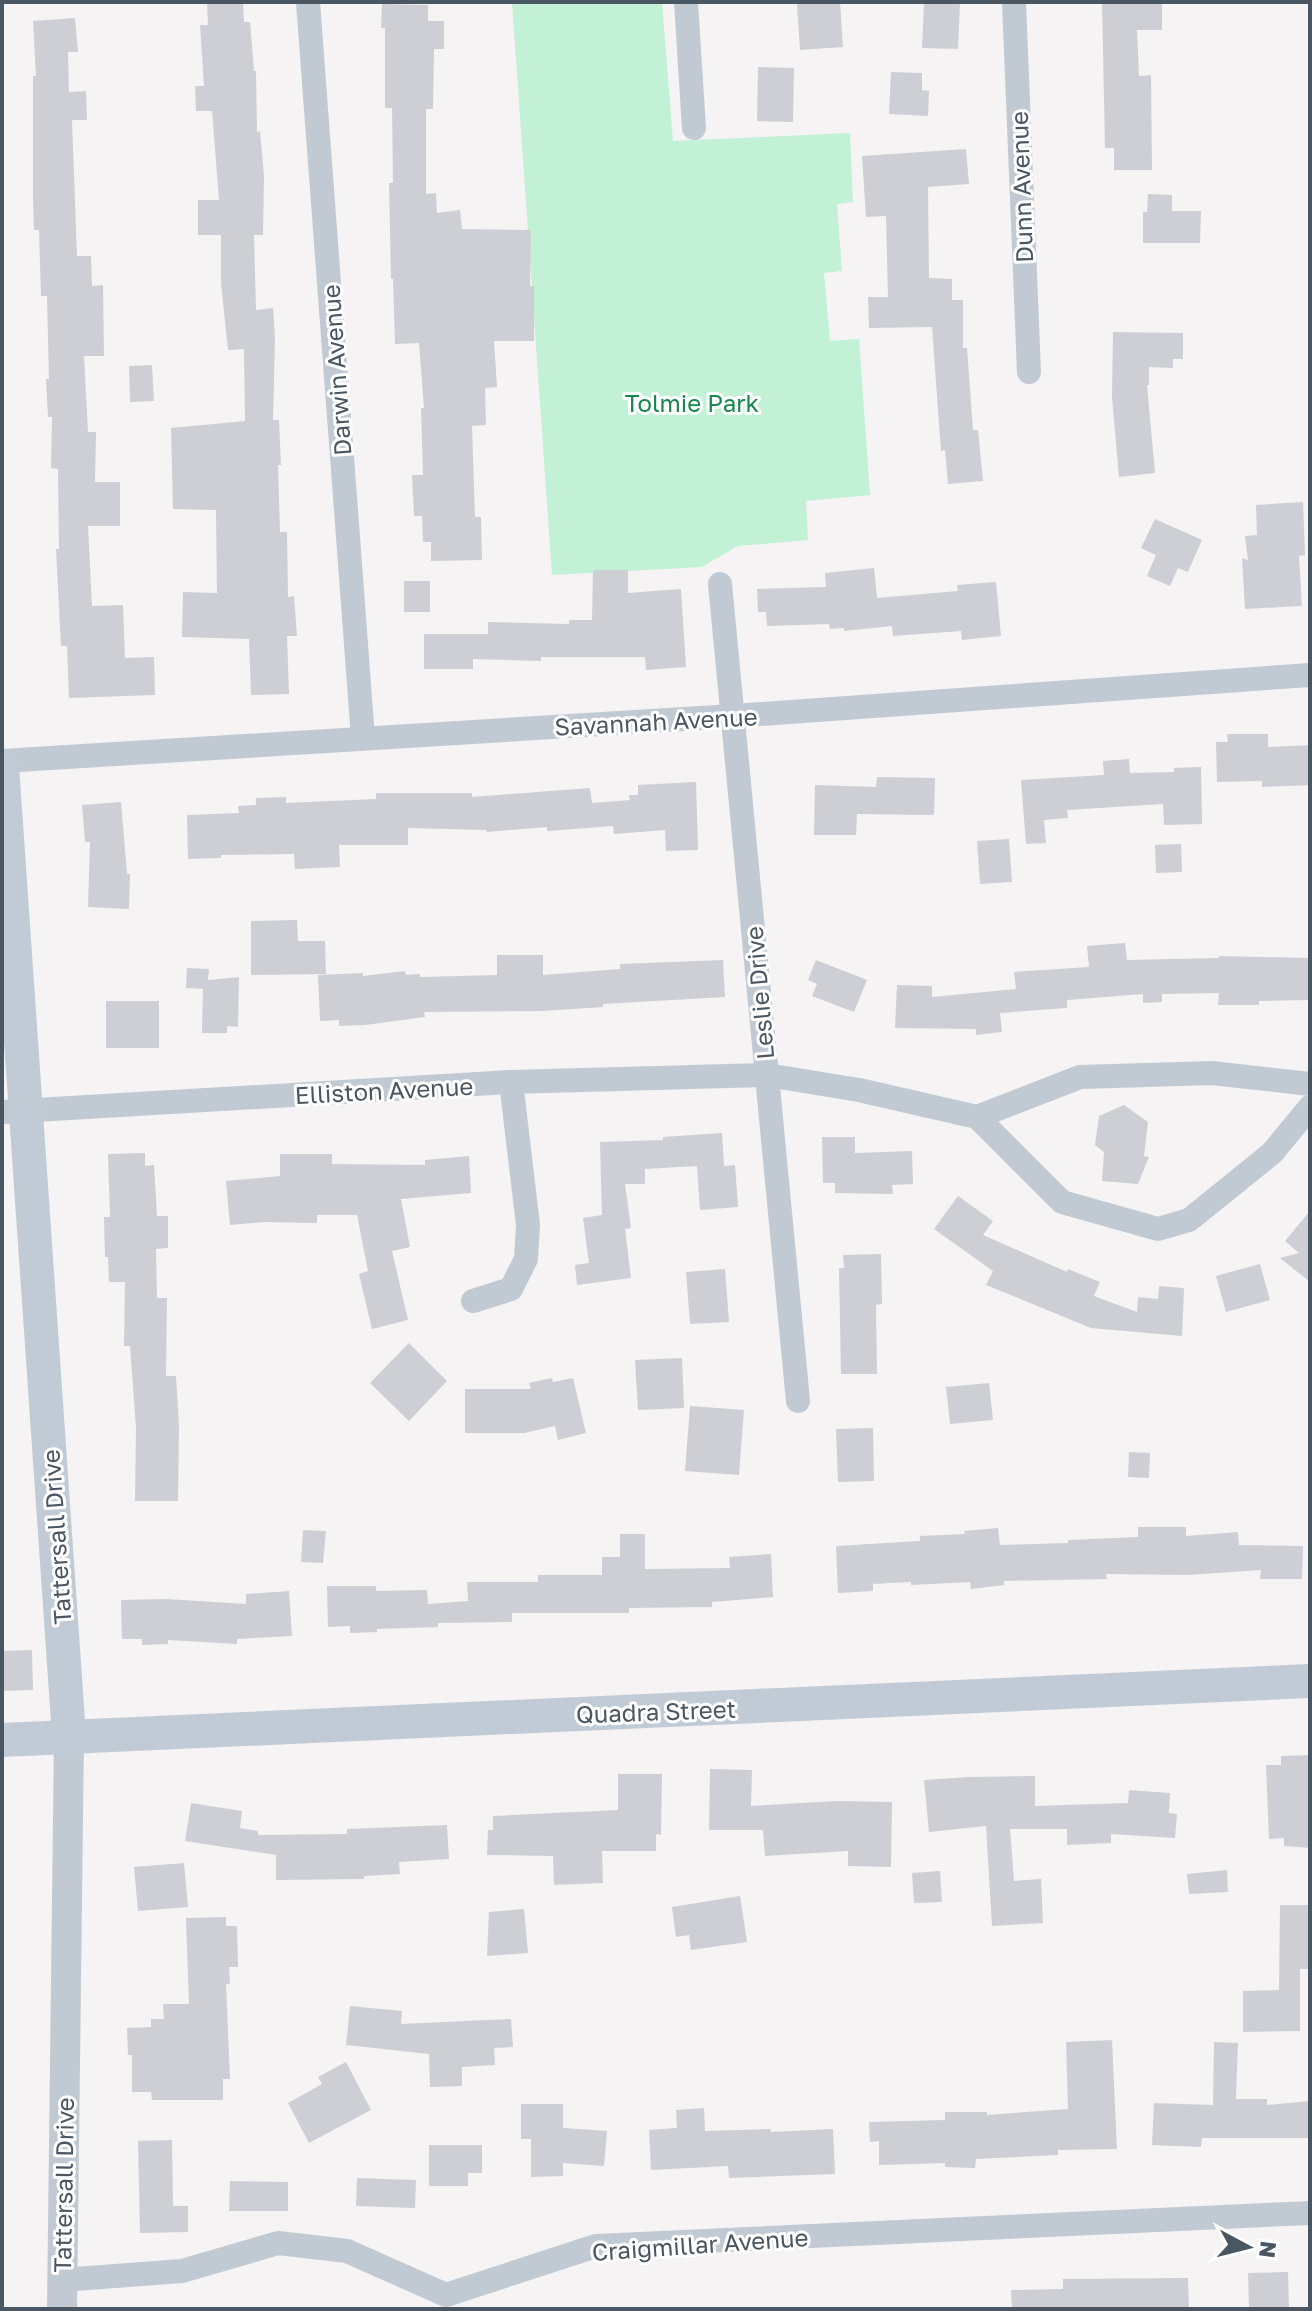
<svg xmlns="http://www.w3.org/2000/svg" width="1312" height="2311" font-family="'Golos Text',sans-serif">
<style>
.green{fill:#c3f1d5}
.building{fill:#cdcfd5}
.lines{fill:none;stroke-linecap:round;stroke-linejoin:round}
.minor{stroke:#c1cad2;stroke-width:24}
.tertiary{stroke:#c1cad2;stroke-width:30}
.secondary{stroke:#c1cbd6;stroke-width:34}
.labels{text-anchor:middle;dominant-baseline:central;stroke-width:6;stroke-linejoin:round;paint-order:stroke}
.street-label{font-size:24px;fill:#4a5661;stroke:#fff}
.park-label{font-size:24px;fill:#17864f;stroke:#fff}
</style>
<rect width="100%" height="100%" fill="#f5f3f3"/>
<path class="green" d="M512 2H662L673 141 850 133 853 202 837 204 842 271 824 273 830 341 859 339 870 495 806 501 808 540 738 546 702 567 552 575Z"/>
<g class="building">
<path d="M207 2H243L244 22H250L254 71H256L257 132 260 131 264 176 263 235H254L256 310 273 308 275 339 273 420H279L281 465H278L280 532H287L288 597 294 596 297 636H287L289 694 251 695 249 639 182 637 183 592 217 593 216 510 173 509 171 428 245 421 244 349 228 350 221 283V235H198V200H219L212 111H196L195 86H204L200 25H208Z"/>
<path d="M840 2 843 47 800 50 797 4Z"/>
<path d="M924 2H960L958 49 922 48Z"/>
<path d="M1102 2H1162V30H1137L1139 76 1151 75 1152 170H1114V148H1105Z"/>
<path d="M382 4 428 5V21H444V49H434L433 109H426V194L436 193 437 213 460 210 462 229 531 230 530 286H534V341H494L497 387 485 388 486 425 472 426 475 517H481L482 560 431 561V542H423L422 516H414L412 475H423L421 408H424L419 343 395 344 393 279H391L389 183H393L392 108H385V28H381Z"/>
<path d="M75 18 78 52H68L69 92 86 91 87 120H72L77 256H91L92 286 103 285 104 356H84L88 432H96L95 482H120V526H88L92 606 123 605 125 658 154 657 155 695 69 698 67 646H61L56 549H59L58 469 51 468 52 417H48L46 379H49L47 296H41L39 230H34L33 199V76H36L33 21Z"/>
<path d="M758 67 794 68 793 122 757 121Z"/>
<path d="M891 72 922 73V90L929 91 928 116 889 114Z"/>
<path d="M966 149 969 184 928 187 929 278 952 279V300H963V348H967L973 430H978L983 481 948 484 945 450 941 451 932 327 869 328 868 297H888L886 216 866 217 862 156Z"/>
<path d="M1148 194 1172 195V211H1201L1200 243H1143V212H1147Z"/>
<path d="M1113 332 1183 333V359H1173V368L1149 367V385H1147L1155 473 1119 477 1112 397Z"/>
<path d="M152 365 154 401 130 402 129 366Z"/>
<path d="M1303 502 1305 555 1299 556 1302 606 1245 609 1242 558 1248 560 1245 536 1257 535 1256 505Z"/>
<path d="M1155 519 1202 540 1188 572 1178 568 1170 586 1147 576 1156 555 1141 548Z"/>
<path d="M874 568 877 598 958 591 957 585 996 582 1001 636 962 640 961 631 893 636 892 626 844 631V628L830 629 829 624 767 626 766 612H758L757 589 826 587 825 573Z"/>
<path d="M593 570H628V593L681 589 686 667 646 670 645 657H541V661L473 659V669H424V634H488V622L569 624V620H592Z"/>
<rect x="404" y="581" width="26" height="31"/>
<path d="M1227 734H1268V747L1310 745V785L1262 787V781L1217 782 1216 742H1228Z"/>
<path d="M1129 759 1130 773 1174 772V768L1201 767 1202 824 1164 825 1163 804 1067 810 1068 818 1044 820 1046 843 1026 844 1021 780 1104 775 1103 761Z"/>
<path d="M877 777 935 778 934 815 857 814 856 835H814L815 785 876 787Z"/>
<path d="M696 782 698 850 666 851 665 830 614 834 613 826 547 831V827L487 832 486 830 408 828V845H339L340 867 295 869 294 854 221 855V858L188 859 187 815 239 813 238 806 256 805V798L286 797V803L376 799V793H472V797L590 788 592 803 630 800 629 795H638V785Z"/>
<path d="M121 802 127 874H130L129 909 88 907 90 842H85L82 805Z"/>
<path d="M1009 839 1012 882 980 884 977 841Z"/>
<path d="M1181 844 1182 872 1156 873 1155 845Z"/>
<path d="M297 920 298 941H325L326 974 251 975V921Z"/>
<path d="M1125 943 1127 960 1219 958V956L1310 958V1000L1259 1001V1005H1218L1219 993 1162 994V1002L1143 1003V994L1067 1000V1008L1000 1013 1002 1032 976 1035V1029L895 1028 897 985 932 986V997L1016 989 1014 972 1089 967 1087 946Z"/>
<path d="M497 955H543V975L620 969V964L723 960 725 997 603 1004V1007L543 1011 424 1012 425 1017 365 1025 339 1026V1020L320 1021 318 975 363 973V976L405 971 406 975 420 974V977L497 975Z"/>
<path d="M816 960 867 980 854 1012 812 996 817 984 808 980Z"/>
<path d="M187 968 209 969 208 980 239 977 238 1027 227 1026V1033H202L203 989 186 988Z"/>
<rect x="106" y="1001" width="53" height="47"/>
<path d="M1124 1105 1148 1122 1144 1156 1149 1157 1138 1184 1102 1181 1104 1152 1095 1145 1099 1116Z"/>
<path d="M722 1133 724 1166 735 1165 738 1207 700 1210 697 1166 645 1169V1184H625L631 1228 625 1229 631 1278 577 1285 575 1265 589 1263 583 1218 602 1215 600 1142 663 1140V1137Z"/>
<path d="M822 1137H855V1153L912 1151 913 1184 892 1185 893 1194 835 1193V1183H823Z"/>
<path d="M145 1153V1166L154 1165 157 1216H168V1248L156 1249 157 1298H167L166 1376H176L179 1425 178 1501H135L136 1428 130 1346H124L125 1282H109L108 1257H105L104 1217H110L108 1154Z"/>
<path d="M280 1154H332V1164L425 1165V1160L469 1156 471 1193 401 1199 410 1247 392 1251 408 1320 372 1329 359 1274 368 1271 357 1215H317V1223L264 1222 230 1225 226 1181 280 1176Z"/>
<path d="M958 1196 993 1221 983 1235 1067 1272 1068 1269 1100 1282 1094 1296 1137 1312 1138 1297 1158 1299 1159 1286 1184 1288 1182 1336 1091 1328 986 1285 993 1271 934 1229Z"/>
<path d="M1310 1211V1282L1280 1258 1299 1253 1285 1241Z"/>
<path d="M881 1254 882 1304 876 1305 877 1374H841L839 1268H844L843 1255Z"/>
<path d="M1260 1264 1270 1300 1226 1312 1216 1276Z"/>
<path d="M725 1269 729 1322 690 1324 686 1272Z"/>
<path d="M409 1343 447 1381 409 1421 370 1383Z"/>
<path d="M682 1358 684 1408 638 1410 635 1360Z"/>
<path d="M552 1378 553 1382 573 1378 586 1433 558 1440 555 1426 524 1433H465V1389H531L529 1383Z"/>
<path d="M989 1383 993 1420 950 1424 946 1387Z"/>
<path d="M690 1406 744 1410 739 1475 685 1471Z"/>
<path d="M873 1428 874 1481 838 1482 836 1429Z"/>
<path d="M1129 1452 1150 1453 1149 1478 1128 1477Z"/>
<path d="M1138 1527H1186V1536L1238 1532 1239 1545 1303 1546 1302 1579H1260L1261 1570 1188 1575 1106 1574 1107 1579 1004 1581V1585L971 1589 970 1582 911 1585V1582L873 1584V1591L838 1593 836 1546 920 1541V1536L965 1534 964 1531 998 1528 1000 1545 1068 1543V1540L1138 1537Z"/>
<path d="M303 1530 326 1531 323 1563 301 1562Z"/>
<path d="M620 1534H645V1569L730 1568 729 1557 771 1554 773 1597 712 1602V1607L629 1608V1613H512V1622L438 1623V1627L377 1629V1632L350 1633V1626L328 1627 327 1586H376V1591L427 1590 428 1604 468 1601 467 1582H538V1575H602V1557H620Z"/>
<path d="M289 1591 292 1636 237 1639V1644L168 1640V1644L142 1645V1639H122L121 1600 167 1599 246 1604V1594Z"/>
<path d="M32 1650 33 1690 2 1691V1651Z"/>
<path d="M1309 1755 1310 1848 1284 1846V1838L1269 1839 1266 1765H1281V1756Z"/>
<path d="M710 1769 752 1770 751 1806 836 1801 892 1802 891 1867 848 1866V1851L765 1856 763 1830H709Z"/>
<path d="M618 1774H662L661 1835 656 1834V1851H602L603 1883 554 1885 553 1856 487 1855 488 1830H493V1816L618 1810Z"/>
<path d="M1035 1776V1806L1128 1803 1129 1790 1170 1793 1169 1813 1177 1814 1175 1838 1111 1834V1843L1067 1845V1829H1010L1014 1881 1041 1879 1043 1923 992 1926 986 1826 929 1832 924 1780 969 1777Z"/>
<path d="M191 1803 242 1811 240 1828 258 1831V1835L347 1834V1829L447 1825 449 1859 399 1862 400 1874 364 1876V1879L276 1880V1855L185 1841Z"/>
<path d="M184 1863 188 1907 138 1911 134 1867Z"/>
<path d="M1227 1870 1228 1892 1189 1894 1187 1874Z"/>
<path d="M940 1871 942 1902 914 1903 912 1873Z"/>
<path d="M740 1896 747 1942 691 1950 689 1935 676 1937 672 1907Z"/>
<path d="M1280 1905H1310V1969H1300V2031L1243 2032V1991L1279 1990Z"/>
<path d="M524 1909 528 1953 487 1956 489 1912Z"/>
<path d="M226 1917V1926H237L238 1967H229L230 1984H226L230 2079H223V2100H152L151 2092H132V2055H128L127 2028 151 2027V2019H164L163 2004H189L186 1918Z"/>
<path d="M350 2006 402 2011 401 2024 511 2019 513 2047 494 2048 495 2065 462 2067V2086L430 2087 429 2054 346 2045Z"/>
<path d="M1112 2040 1117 2149 1058 2150V2155L976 2159 975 2168 945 2167V2163L879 2165V2141L870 2142 869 2122 945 2120V2112H987V2115L1068 2109 1066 2042Z"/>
<path d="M1214 2042 1238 2043 1236 2099H1267V2105L1310 2101V2138H1202L1201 2147 1152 2145 1154 2103 1213 2105Z"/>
<path d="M346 2062 371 2110 309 2143 288 2103 322 2084 318 2077Z"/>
<path d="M521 2104H563V2128L607 2131 604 2166 563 2163V2176L531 2177V2139H521Z"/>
<path d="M704 2108 705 2131 770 2129 771 2132 833 2129 835 2174 729 2178 728 2166 651 2170 649 2130 677 2128 676 2110Z"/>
<path d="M172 2140 173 2206H188V2232L140 2233 138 2141Z"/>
<path d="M429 2145H482V2173H468V2186H429Z"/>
<path d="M357 2178 416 2180 415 2208 356 2206Z"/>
<path d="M230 2181 288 2182V2211H229Z"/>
<path d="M1288 2272 1289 2309H1249L1248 2273Z"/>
<path d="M1188 2278 1189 2309H1012L1011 2290 1063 2289V2279Z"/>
</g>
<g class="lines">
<g class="minor">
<path d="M308 2 363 738"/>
<path d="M686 2 694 128"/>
<path d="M1014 2 1029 372"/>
<path d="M720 584 798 1401"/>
<path d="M2 761 733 716 1310 675"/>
<path d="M2 1112 511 1082 767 1075 859 1090 977 1117 1080 1077 1212 1073 1310 1084"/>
<path d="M977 1117 1062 1202 1158 1229 1189 1220 1272 1153 1310 1107"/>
<path d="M473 1301 511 1289 526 1259 528 1225 511 1082"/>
<path d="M62 2280 182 2271 278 2243 347 2251 446 2295 596 2246 1310 2213"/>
</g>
<path class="tertiary" d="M62 2309 69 1736"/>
<g class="secondary">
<path d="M2 766 69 1736"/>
<path d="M2 1740 1310 1681"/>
</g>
</g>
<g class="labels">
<g class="street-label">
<text transform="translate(1021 187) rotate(-92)">Dunn Avenue</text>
<text transform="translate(336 370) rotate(-94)">Darwin Avenue</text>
<text transform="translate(656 721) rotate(-3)">Savannah Avenue</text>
<text transform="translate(759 993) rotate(-95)">Leslie Drive</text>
<text transform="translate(384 1090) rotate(-3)">Elliston Avenue</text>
<text transform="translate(56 1537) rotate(-94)">Tattersall Drive</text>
<text transform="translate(656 1711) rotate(-2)">Quadra Street</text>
<text transform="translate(63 2185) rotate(-89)">Tattersall Drive</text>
<text transform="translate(700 2244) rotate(-4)">Craigmillar Avenue</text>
</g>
<g class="park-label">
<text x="692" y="402">Tolmie Park</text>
</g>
</g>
<rect width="1312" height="2311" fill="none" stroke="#4a5661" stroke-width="8"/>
<g transform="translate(1248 2247) rotate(97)" stroke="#ffffff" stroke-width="6" paint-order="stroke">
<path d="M0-6L14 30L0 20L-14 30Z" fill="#4a5661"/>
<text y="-12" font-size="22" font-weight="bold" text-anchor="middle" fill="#4a5661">N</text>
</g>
</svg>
